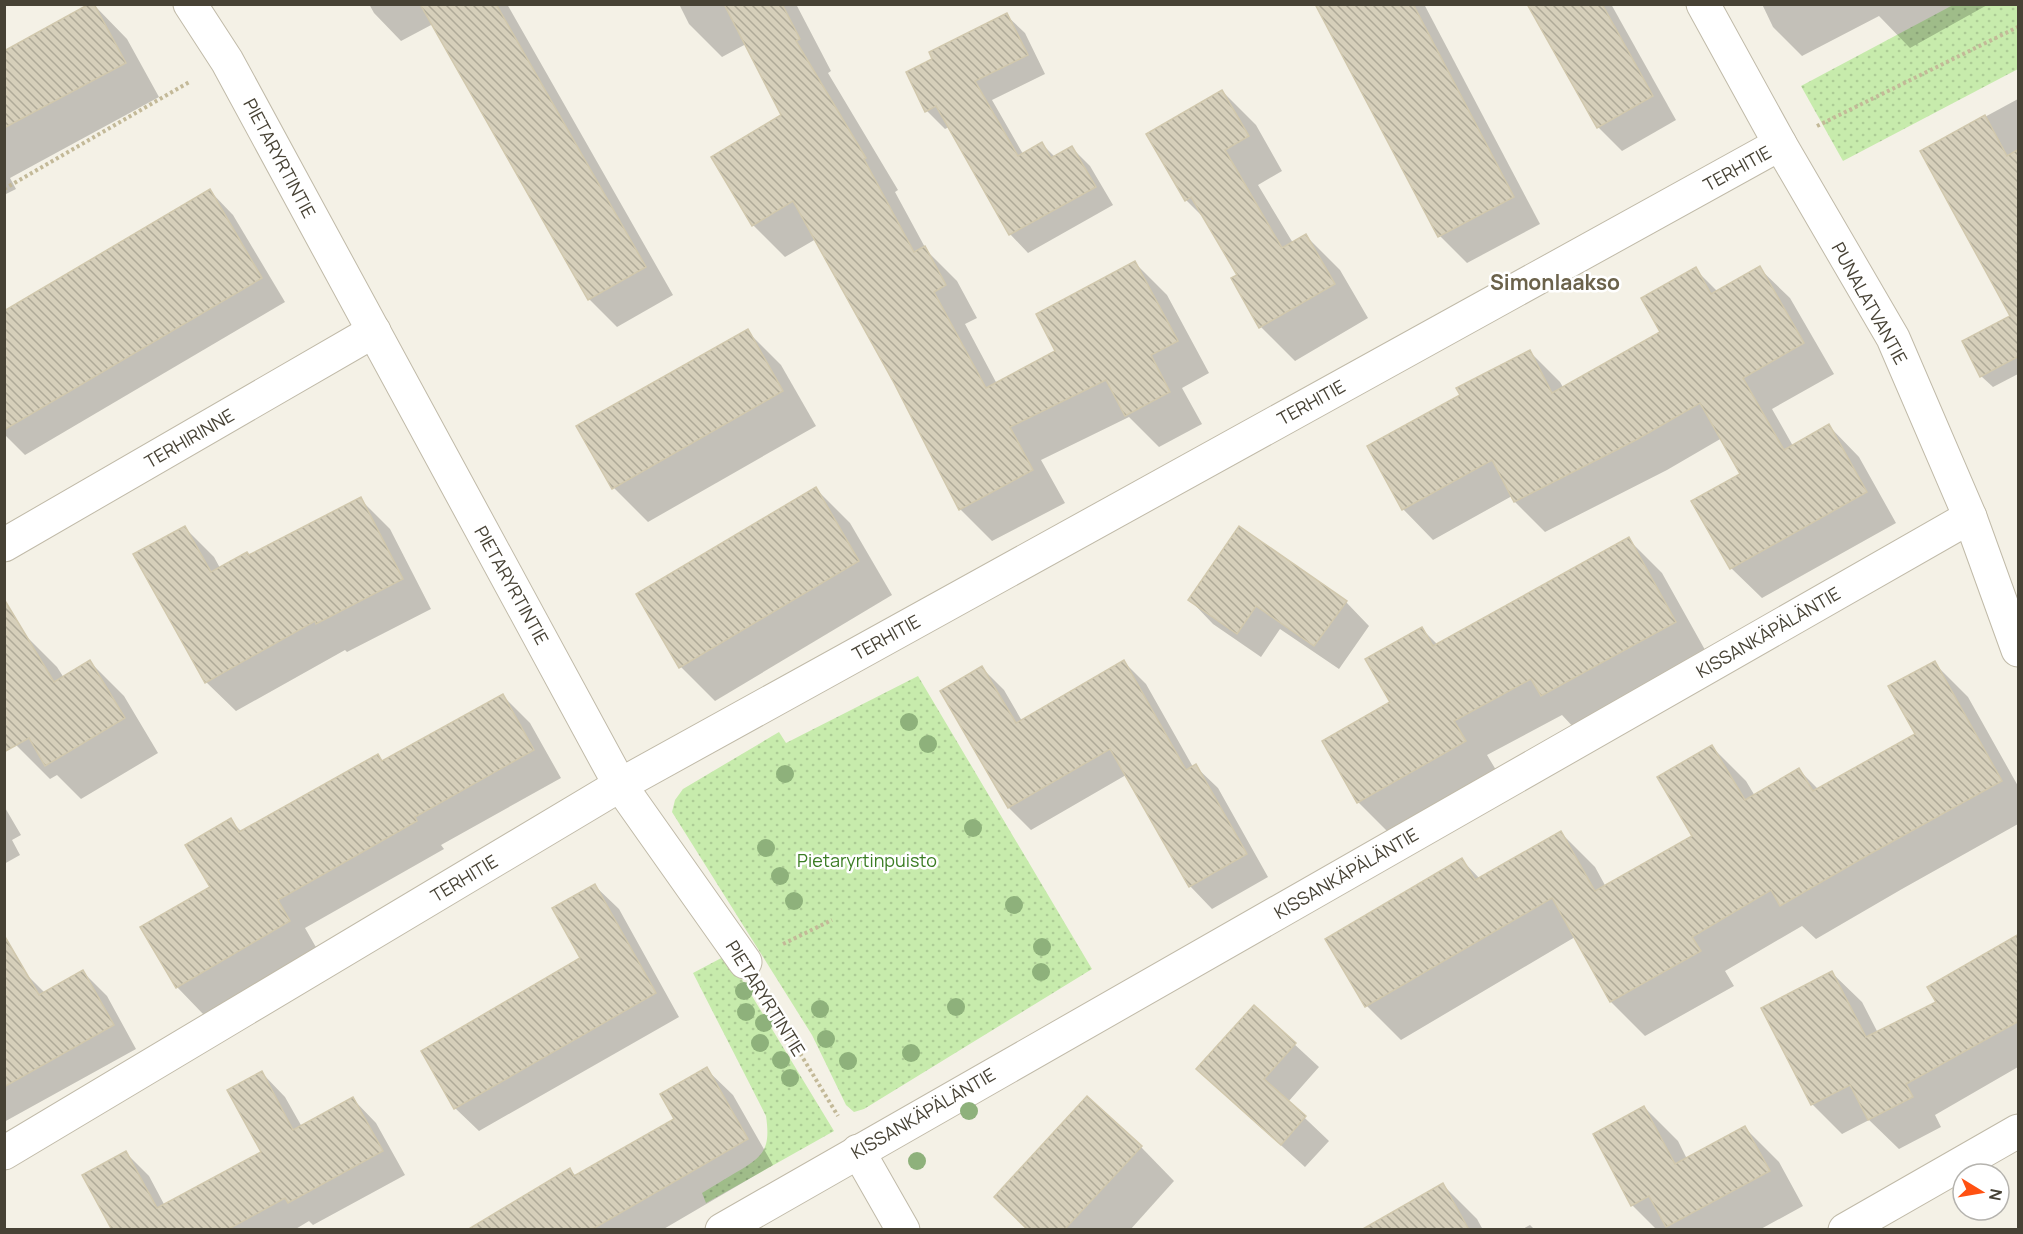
<svg xmlns="http://www.w3.org/2000/svg" width="2023" height="1234" font-family="Manrope,sans-serif">
<style>
.grass{fill:url(#grass-dots)}
.shadow{fill:#0003}
.building{fill:url(#building-back-hatch);stroke:#d1c8ad;stroke-width:1.5}
.lines{fill:none;stroke-linecap:round;stroke-linejoin:round}
.street-casing{stroke:#c0baa8;stroke-width:35}
.path{stroke:#c3b998;stroke-width:4;stroke-dasharray:3 3;stroke-linecap:butt}
.street{stroke:#fff;stroke-width:33}
.tree{fill:#8eb17b}
.labels{text-anchor:middle;dominant-baseline:central;stroke-width:5;stroke-linejoin:round;paint-order:stroke}
.street-label{font-size:18px;fill:#474235;stroke:#fff}
.park-label{font-size:18px;fill:#3b7d24;stroke:#fff}
.quarter-label{font-size:21px;font-weight:bold;fill:#6b624b;stroke:#fff}
</style>
<defs>
<pattern id="grass-dots" width="8" height="8" patternUnits="userSpaceOnUse" patternTransform="scale(1.5)"><rect width="8" height="8" fill="#c7ebac"/><path d="M2 2h.1M6 6h.1" fill="none" stroke="#accb95" stroke-width="1.8" stroke-linecap="round"/></pattern>
<pattern id="building-back-hatch" width="6" height="6" patternUnits="userSpaceOnUse" patternTransform="scale(1.5)"><rect width="6" height="6" fill="#d6cfba"/><path d="M-1 5l2 2M0 0l6 6M5-1l2 2" fill="none" stroke="#afaa98"/></pattern>
</defs>
<rect width="100%" height="100%" fill="#f4f1e6"/>
<g class="grass">
<path d="M1953 5H2018V69L1843 161 1801 86Z"/>
<path d="M918 676 1092 969 864 1109 854 1112 846 1105 812 1035 672 812 675 800 683 789 779 732 786 743Z"/>
<path d="M727 955 834 1131 706 1203 702 1193C713 1186 724 1180 735 1173 763 1157 771 1150 766 1116L693 973Z"/>
</g>
<g class="shadow">
<path d="M93 4 127 39 159 97 10 178 16 189 4 195V53Z"/>
<path d="M369 4H507L673 295 617 327 589 299 433 24 401 41 374 13Z"/>
<path d="M679 4H796L831 71 828 73 898 190 895 192 927 251 957 281 977 318 965 324 997 384 1057 351 1135 263 1167 295 1209 373 1182 388 1202 424 1159 447 1129 417 1041 460 1065 503 992 541 960 509 896 382 816 239 785 257 753 225 783 115 746 44 722 57 689 24Z"/>
<path d="M1317 4H1424L1540 224 1467 263 1440 236Z"/>
<path d="M1529 4H1611L1676 120 1622 151 1598 127Z"/>
<path d="M1762 4H1989L1910 48 1879 16 1802 56 1773 27Z"/>
<path d="M1006 15 1025 33 1045 74 992 100 1023 154 1042 144 1055 157 1072 148 1090 166 1113 205 1028 253 1010 234 949 127 945 129 927 111 934 60Z"/>
<path d="M1222 91 1256 125 1282 171 1258 185 1293 243 1306 236 1340 270 1368 318 1295 361 1261 327 1239 276 1206 220 1186 200Z"/>
<path d="M2018 99V292L1922 151Z"/>
<path d="M210 191 233 215 285 302 25 455 4 434V312Z"/>
<path d="M1759 268 1790 298 1834 374 1772 409 1793 446 1829 426 1859 457 1896 523 1762 598 1731 568 1742 475 1722 438 1667 470 1545 532 1515 502 1512 496 1433 540 1403 509 1462 395 1530 352 1560 382 1564 389 1663 332 1695 269 1718 292Z"/>
<path d="M2018 313V374L1993 387 1981 376Z"/>
<path d="M747 331 781 365 816 426 648 522 614 488 578 427Z"/>
<path d="M816 489 850 523 892 595 715 701 681 667Z"/>
<path d="M360 499 390 529 431 609 347 652 345 650 236 711 206 682 185 528 214 557 220 568 249 557Z"/>
<path d="M1628 539 1662 573 1709 657 1576 730 1562 715 1487 755 1499 775 1392 836 1358 802 1392 703 1422 629 1438 645Z"/>
<path d="M1190 600 1346 602 1369 626 1339 669 1280 629 1261 657 1213 624Z"/>
<path d="M23 633 57 667 64 678 90 662 124 696 158 753 81 799 57 775 50 779 16 745Z"/>
<path d="M1124 662 1146 684 1193 767 1195 766 1218 788 1268 877 1212 909 1190 886 1126 775 1031 830 1009 808 942 691 982 668 1004 690 1022 721Z"/>
<path d="M1934 663 1968 697 2018 786V824L1902 889 1816 939 1802 926 1725 971 1734 986 1645 1036 1611 1002 1575 937 1401 1040 1367 1006 1462 860 1480 879 1561 833 1595 867 1606 887 1694 837 1712 747 1746 781 1755 796 1799 770 1819 790 1918 735Z"/>
<path d="M503 696 530 723 561 778 441 845 444 849 305 928 317 949 204 1015 177 987 212 887 230 820 242 832 378 756 384 762Z"/>
<path d="M4 806 21 835 12 840 20 855 4 864Z"/>
<path d="M595 886 619 909 679 1017 479 1131 455 1108 582 958Z"/>
<path d="M2018 953V1067L1935 1115 1941 1127 1899 1149 1869 1120 1842 1134 1812 1104 1832 973 1862 1002 1878 1033 1938 1003Z"/>
<path d="M83 972 107 996 136 1049 4 1122V984L25 973 45 993Z"/>
<path d="M1254 1007 1319 1067 1288 1102 1329 1141 1305 1167 1222 1092 1198 1069Z"/>
<path d="M706 1069 733 1095 773 1165 662 1230H470L570 1170 576 1176 676 1119Z"/>
<path d="M262 1073 285 1097 302 1127 353 1099 376 1123 405 1175 313 1225 309 1221 294 1230H114L125 1152 149 1176 165 1206 263 1153Z"/>
<path d="M1644 1107 1678 1141 1687 1159 1745 1128 1779 1162 1803 1206 1759 1230H1657L1632 1205Z"/>
<path d="M1141 1147 1174 1181 1130 1230H1028Z"/>
<path d="M1443 1185 1477 1219 1483 1230H1400Z"/>
<path d="M1530 1225 1535 1230H1521Z"/>
</g>
<g class="building">
<path d="M89 4H94L126 63 4 128V51Z"/>
<path d="M420 4H496L646 267 588 300Z"/>
<path d="M724 4H782L800 39 796 41 866 158 864 159 914 252 925 246 946 285 934 292 986 388 1055 351 1036 314 1135 261 1178 341 1151 355 1170 392 1125 416 1106 380 1010 427 1033 470 959 510 894 383 793 201 752 226 711 157 781 115Z"/>
<path d="M1315 4H1413L1514 197 1438 237Z"/>
<path d="M1527 4H1602L1653 96 1597 128Z"/>
<path d="M1007 13 1028 55 975 81 1018 156 1042 142 1051 158 1072 146 1096 187 1009 235 936 106 925 112 906 72 932 59 929 52Z"/>
<path d="M1222 90 1249 136 1225 150 1282 248 1306 234 1335 284 1259 328 1231 278 1237 275 1191 197 1185 201 1146 134Z"/>
<path d="M1985 115 2007 156 2019 149V356L1980 377 1962 341 2010 316 1920 151Z"/>
<path d="M210 189 262 278 4 430V311Z"/>
<path d="M1760 266 1804 343 1743 378 1784 450 1829 424 1867 492 1730 569 1691 501 1740 474 1700 403 1636 440 1514 502 1492 460 1402 510 1367 446 1460 395 1456 388 1530 350 1552 393 1660 332 1641 298 1696 267 1711 294Z"/>
<path d="M748 329 783 391 612 489 576 426Z"/>
<path d="M816 487 859 561 679 668 636 594Z"/>
<path d="M361 497 403 579 316 624 315 621 205 683 133 554 185 526 211 572 247 552 249 555Z"/>
<path d="M1239 526 1347 601 1314 646 1256 606 1237 634 1188 600Z"/>
<path d="M1629 537 1676 622 1541 696 1531 679 1454 721 1466 741 1357 803 1322 741 1390 702 1365 659 1422 627 1433 646Z"/>
<path d="M4 599 54 682 90 660 125 718 45 766 29 738 4 752Z"/>
<path d="M1124 660 1186 770 1196 764 1247 854 1189 887 1110 749 1008 808 940 691 982 666 1016 723Z"/>
<path d="M1935 661 2002 781 1868 855 1780 906 1771 890 1692 937 1701 951 1610 1002 1552 898 1365 1007 1325 939 1462 858 1475 880 1561 831 1595 891 1692 836 1657 777 1712 745 1745 800 1799 768 1813 791 1915 734 1888 686Z"/>
<path d="M503 694 534 750 415 817 417 821 278 900 290 921 176 988 140 927 210 887 185 845 231 818 239 832 378 754 382 761Z"/>
<path d="M595 884 656 993 454 1109 421 1051 580 958 552 908Z"/>
<path d="M2019 934V1021L1906 1084 1913 1097 1868 1120 1850 1085 1811 1105 1761 1008 1832 971 1866 1037 1936 1002 1927 987Z"/>
<path d="M4 935 39 995 83 970 114 1025 4 1087Z"/>
<path d="M1254 1005 1296 1043 1264 1079 1306 1116 1281 1145 1196 1069Z"/>
<path d="M707 1067 748 1139 591 1230H467L570 1168 574 1176 674 1119 660 1094Z"/>
<path d="M262 1071 293 1130 353 1097 383 1151 288 1203 285 1198 227 1230H112L82 1175 126 1151 157 1208 261 1152 227 1090Z"/>
<path d="M1087 1096 1142 1146 1064 1230H1028L994 1197Z"/>
<path d="M1644 1106 1675 1164 1745 1126 1770 1171 1666 1227 1649 1196 1631 1206 1593 1134Z"/>
<path d="M1443 1183 1469 1230H1361Z"/>
</g>
<g class="lines">
<defs>
<g id="street">
<path d="M190 4 227 61 620 785 745 962"/>
<path d="M1703 4 1780 144 1893 338 1970 517 2018 650"/>
<path d="M4 545 374 331"/>
<path d="M858 1151 903 1230"/>
<path d="M4 1153 620 785 1780 144"/>
<path d="M722 1230 1970 517"/>
<path d="M1845 1230 2018 1131"/>
</g>
</defs>
<use href="#street" class="street-casing"/>
<g class="path">
<path d="M1817 126 2018 27"/>
<path d="M4 189 191 81"/>
<path d="M783 944 832 920"/>
<path d="M766 997 838 1116"/>
</g>
<use href="#street" class="street"/>
</g>
<g class="tree">
<circle cx="909" cy="722" r="9"/>
<circle cx="928" cy="744" r="9"/>
<circle cx="785" cy="774" r="9"/>
<circle cx="973" cy="828" r="9"/>
<circle cx="766" cy="848" r="9"/>
<circle cx="780" cy="876" r="9"/>
<circle cx="794" cy="901" r="9"/>
<circle cx="1014" cy="905" r="9"/>
<circle cx="1042" cy="947" r="9"/>
<circle cx="1041" cy="972" r="9"/>
<circle cx="744" cy="991" r="9"/>
<circle cx="956" cy="1007" r="9"/>
<circle cx="820" cy="1009" r="9"/>
<circle cx="746" cy="1012" r="9"/>
<circle cx="764" cy="1023" r="9"/>
<circle cx="826" cy="1039" r="9"/>
<circle cx="760" cy="1043" r="9"/>
<circle cx="911" cy="1053" r="9"/>
<circle cx="781" cy="1060" r="9"/>
<circle cx="848" cy="1061" r="9"/>
<circle cx="790" cy="1078" r="9"/>
<circle cx="969" cy="1111" r="9"/>
<circle cx="917" cy="1161" r="9"/>
</g>
<g class="labels">
<g class="street-label">
<text transform="translate(280 158) rotate(62)">PIETARYRTINTIE</text>
<text transform="translate(1737 168) rotate(-29)">TERHITIE</text>
<text transform="translate(1870 303) rotate(61)">PUNALATVANTIE</text>
<text transform="translate(1311 402) rotate(-29)">TERHITIE</text>
<text transform="translate(189 438) rotate(-30)">TERHIRINNE</text>
<text transform="translate(512 585) rotate(61)">PIETARYRTINTIE</text>
<text transform="translate(1768 632) rotate(-30)">KISSANKÄPÄLÄNTIE</text>
<text transform="translate(886 637) rotate(-29)">TERHITIE</text>
<text transform="translate(1346 873) rotate(-30)">KISSANKÄPÄLÄNTIE</text>
<text transform="translate(464 878) rotate(-31)">TERHITIE</text>
<text transform="translate(766 998) rotate(58)">PIETARYRTINTIE</text>
<text transform="translate(923 1113) rotate(-30)">KISSANKÄPÄLÄNTIE</text>
</g>
<g class="park-label">
<text x="867" y="860">Pietaryrtinpuisto</text>
</g>
<g class="quarter-label">
<text x="1555" y="282">Simonlaakso</text>
</g>
</g>
<rect width="2023" height="1234" fill="none" stroke="#474235" stroke-width="12"/>
<g transform="translate(1981 1192) rotate(101)"><circle r="28" fill="#ffffff" stroke="#b5b3ae" stroke-width="1.5"/>
<path d="M0-4.5L10 22L0 15L-10 22Z" fill="#ff5112"/>
<text y="-9" font-size="16" font-weight="bold" text-anchor="middle" fill="#474235">N</text>
</g>
</svg>
